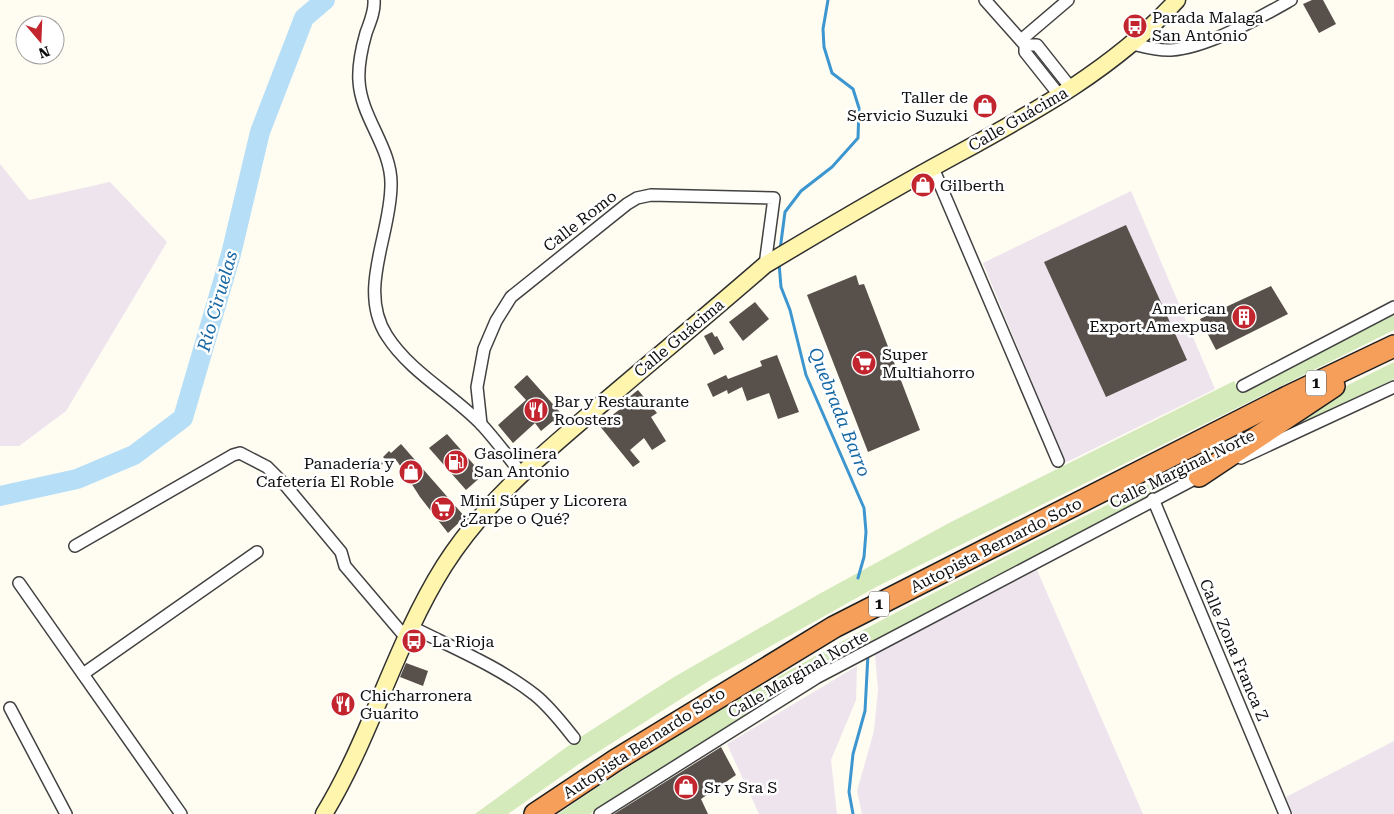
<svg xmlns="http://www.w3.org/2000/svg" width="1394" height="814" font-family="'Roboto Serif',serif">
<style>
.industrial{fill:#ede4ee}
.green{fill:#d4eaba}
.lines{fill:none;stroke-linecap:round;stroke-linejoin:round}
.stream{stroke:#3c96cf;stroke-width:3}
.river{stroke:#b6dff7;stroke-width:20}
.building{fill:#58504b}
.street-casing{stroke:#424242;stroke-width:14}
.secondary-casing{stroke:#313131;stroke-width:19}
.highway-casing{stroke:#202020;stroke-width:24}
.street{stroke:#fff;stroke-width:11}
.secondary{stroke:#fff5ad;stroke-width:16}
.highway{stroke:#f59f5a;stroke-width:21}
.labels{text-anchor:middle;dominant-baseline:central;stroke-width:5;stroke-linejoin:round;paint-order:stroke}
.shield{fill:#fff;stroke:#575757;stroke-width:1}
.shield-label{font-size:15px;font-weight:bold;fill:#0f0f0f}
.poi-label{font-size:16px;fill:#0f0f0f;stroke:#fff;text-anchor:start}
.street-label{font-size:16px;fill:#0f0f0f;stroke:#fff}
.water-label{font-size:18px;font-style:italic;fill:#1667a3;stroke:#fff}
</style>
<rect width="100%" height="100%" fill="#fffcf2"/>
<g class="industrial">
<path d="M0 164 29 200 110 182 167 242 66 411 19 446H0Z"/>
<path d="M1131 191 1215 389 1065 463 983 263Z"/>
<path d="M1037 570 1143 814H862L857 791 874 731 878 690 875 654Z"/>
<path d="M857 666 856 700 831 760 837 814H759L727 744Z"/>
<path d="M1394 741V814H1293L1286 797Z"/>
</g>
<g class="green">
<path d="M1394 312V330L878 586 712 679 579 764 508 814H475L579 738 674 677 821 593 949 523 1234 381 1240 392Z"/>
<path d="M1394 362V379L1271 438 1348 385Z"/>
<path d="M1269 423 1197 473 964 593 819 672 712 736 590 814H558C781 659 1028 547 1269 423Z"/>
</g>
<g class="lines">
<g class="stream">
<path d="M780 250 785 212 801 191 832 167 858 138 859 108 853 89 832 73 824 47 823 29 828 0"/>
<path d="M779 263 781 287 790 310 806 375 864 508 866 532 864 557 858 578"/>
<path d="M853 814 849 792 853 754 865 711 868 654"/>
</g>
<path class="river" d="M0 496 77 479 134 455 183 418 231 254 260 132 304 18 325 0"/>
</g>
<g class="building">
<path d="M1312 0H1323L1336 24 1319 33 1303 4Z"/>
<path d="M1126 225 1187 360 1106 397 1044 262Z"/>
<path d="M856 275 859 285 864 284 920 430 868 452 807 295Z"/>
<path d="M1271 286 1288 314 1216 350 1200 319Z"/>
<path d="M755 302 769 319 743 341 729 322Z"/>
<path d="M712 332 715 337 717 336 724 349 714 355 704 336Z"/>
<path d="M777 355 799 412 778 419 769 393 747 401 742 387 728 394 727 390 713 397 707 384 726 375 728 379 762 366 760 361Z"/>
<path d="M527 375 567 420 559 427 553 421 541 431 535 423 513 443 498 425 526 400 514 387Z"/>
<path d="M638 390 657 413 651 417 666 441 652 450 644 438 630 450 640 462 633 467 599 425 631 401 628 398Z"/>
<path d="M447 434 483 475 466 490 429 448Z"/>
<path d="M401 444 465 517 448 533 420 497 397 461 379 465 385 459 383 457 389 451 391 453Z"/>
<path d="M406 663 428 671 423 686 400 677Z"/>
<path d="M721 747 736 775 701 799 708 814H614Z"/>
</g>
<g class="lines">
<defs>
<g id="street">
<path d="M374 0C375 11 370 22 366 33 362 47 358 66 359 81 361 118 392 148 391 185 391 235 357 290 387 336 410 372 452 394 481 424 495 439 508 457 522 474"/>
<path d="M985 0 1025 45V52L1060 96"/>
<path d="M1021 40 1068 0"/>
<path d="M1133 44C1145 47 1158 51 1171 50 1207 48 1259 18 1291 0"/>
<path d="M1025 45H1037L1071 88"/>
<path d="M933 168 1058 461"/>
<path d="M1243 386 1394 307"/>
<path d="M481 424 477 387 484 349 496 321 511 297 627 204 637 198 651 195 774 198 765 265"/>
<path d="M1241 458 1394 387"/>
<path d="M1153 499 1285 814"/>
<path d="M75 546 233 455 240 453 267 467 286 486 341 552 345 566 407 639"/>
<path d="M19 583 181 814"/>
<path d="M412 627C453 648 498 666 535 695 550 707 562 723 574 738"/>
<path d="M83 674 257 552"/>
<path d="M10 708 66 814"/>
<path d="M600 814 816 678 1204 474"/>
</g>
<path id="secondary" d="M324 814C372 735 395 644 444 566 486 500 545 452 604 402 658 356 712 311 765 265 820 232 876 199 932 168 1019 120 1109 75 1177 0"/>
<g id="highway">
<path d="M1199 476 1334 386"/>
<path d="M535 814 616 760 834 627 1287 397 1394 346"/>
</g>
</defs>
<use href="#street" class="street-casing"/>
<use href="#secondary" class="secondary-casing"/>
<use href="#highway" class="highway-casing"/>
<use href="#street" class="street"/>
<use href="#secondary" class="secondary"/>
<use href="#highway" class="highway"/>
</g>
<defs>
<symbol id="bus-disc" viewBox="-11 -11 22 22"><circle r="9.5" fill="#c2252e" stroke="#fff"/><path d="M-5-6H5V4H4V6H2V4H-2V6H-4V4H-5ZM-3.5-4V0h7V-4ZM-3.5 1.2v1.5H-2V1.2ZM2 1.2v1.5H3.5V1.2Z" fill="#fff"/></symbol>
<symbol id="shop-disc" viewBox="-11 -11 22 22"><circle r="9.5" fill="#c2252e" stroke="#fff"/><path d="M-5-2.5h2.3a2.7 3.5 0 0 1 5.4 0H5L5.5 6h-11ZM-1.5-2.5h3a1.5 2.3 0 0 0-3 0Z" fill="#fff"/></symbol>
<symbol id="building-disc" viewBox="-11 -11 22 22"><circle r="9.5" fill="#c2252e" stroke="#fff"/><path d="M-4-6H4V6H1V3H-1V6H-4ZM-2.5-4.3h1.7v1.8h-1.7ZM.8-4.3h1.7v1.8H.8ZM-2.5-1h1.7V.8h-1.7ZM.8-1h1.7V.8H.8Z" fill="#fff"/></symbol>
<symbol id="supermarket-disc" viewBox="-11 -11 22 22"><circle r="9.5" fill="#c2252e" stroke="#fff"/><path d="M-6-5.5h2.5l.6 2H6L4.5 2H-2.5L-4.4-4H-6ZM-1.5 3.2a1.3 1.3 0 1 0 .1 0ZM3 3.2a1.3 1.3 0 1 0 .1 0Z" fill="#fff"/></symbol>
<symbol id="restaurant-disc" viewBox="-11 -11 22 22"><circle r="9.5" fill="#c2252e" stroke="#fff"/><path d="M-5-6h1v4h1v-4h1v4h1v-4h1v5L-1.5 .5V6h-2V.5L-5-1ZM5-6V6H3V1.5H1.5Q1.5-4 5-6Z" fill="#fff"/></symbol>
<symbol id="fuel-disc" viewBox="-11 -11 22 22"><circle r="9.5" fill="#c2252e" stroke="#fff"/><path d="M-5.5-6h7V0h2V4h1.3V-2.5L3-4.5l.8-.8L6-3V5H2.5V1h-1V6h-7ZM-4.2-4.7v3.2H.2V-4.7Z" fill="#fff"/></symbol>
</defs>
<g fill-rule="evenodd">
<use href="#bus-disc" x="1121" y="12" width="28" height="28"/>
<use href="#shop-disc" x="971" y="92" width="28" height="28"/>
<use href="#shop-disc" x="909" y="171" width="28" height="28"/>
<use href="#building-disc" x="1230" y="303" width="28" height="28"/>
<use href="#supermarket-disc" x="850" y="349" width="28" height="28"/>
<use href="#restaurant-disc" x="522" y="396" width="28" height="28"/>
<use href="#fuel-disc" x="442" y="448" width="28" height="28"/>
<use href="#shop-disc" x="397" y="458" width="28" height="28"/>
<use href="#supermarket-disc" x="429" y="495" width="28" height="28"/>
<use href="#bus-disc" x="400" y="627" width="28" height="28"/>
<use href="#restaurant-disc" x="329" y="690" width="28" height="28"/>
<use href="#shop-disc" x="672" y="773" width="28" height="28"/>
</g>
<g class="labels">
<g class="shield">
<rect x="1306" y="370.5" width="20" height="25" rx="4"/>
<rect x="869" y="591.5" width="20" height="25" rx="4"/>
</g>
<g class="shield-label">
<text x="1316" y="383">1</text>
<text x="879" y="604">1</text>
</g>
<g class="poi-label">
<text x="1152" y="17">Parada Malaga<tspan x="1152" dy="18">San Antonio</tspan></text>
<text x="968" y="97" text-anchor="end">Taller de<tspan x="968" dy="18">Servicio Suzuki</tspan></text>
<text x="940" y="185">Gilberth</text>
<text x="1226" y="308" text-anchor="end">American<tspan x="1226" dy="18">Export Amexpusa</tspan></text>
<text x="882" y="354">Super<tspan x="882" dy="18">Multiahorro</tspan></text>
<text x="554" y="401">Bar y Restaurante<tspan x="554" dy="18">Roosters</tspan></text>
<text x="474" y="453">Gasolinera<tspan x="474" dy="18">San Antonio</tspan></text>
<text x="394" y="463" text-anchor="end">Panadería y<tspan x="394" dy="18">Cafetería El Roble</tspan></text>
<text x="460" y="500">Mini Súper y Licorera<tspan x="460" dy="18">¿Zarpe o Qué?</tspan></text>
<text x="432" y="641">La Rioja</text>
<text x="360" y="695">Chicharronera<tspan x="360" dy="18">Guarito</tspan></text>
<text x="704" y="787">Sr y Sra S</text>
</g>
<g class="street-label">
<text transform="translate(1018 119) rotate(-30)">Calle Guácima</text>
<text transform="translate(580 221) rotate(-38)">Calle Romo</text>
<text transform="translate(679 338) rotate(-40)">Calle Guácima</text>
<text transform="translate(1182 469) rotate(-26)">Calle Marginal Norte</text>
<text transform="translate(996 545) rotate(-27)">Autopista Bernardo Soto</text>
<text transform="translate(1234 650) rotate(67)">Calle Zona Franca Z</text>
<text transform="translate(798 674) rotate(-30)">Calle Marginal Norte</text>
<text transform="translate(644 743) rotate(-33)">Autopista Bernardo Soto</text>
</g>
<g class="water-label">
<text transform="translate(217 301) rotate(-74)">Río Ciruelas</text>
<text transform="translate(840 412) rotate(68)">Quebrada Barro</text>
</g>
</g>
<g transform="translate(40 40) rotate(161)"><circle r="24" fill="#ffffff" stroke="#9f9f9f"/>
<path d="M0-4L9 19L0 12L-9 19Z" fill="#c2252e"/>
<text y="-8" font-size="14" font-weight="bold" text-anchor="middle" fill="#0f0f0f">N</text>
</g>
</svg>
